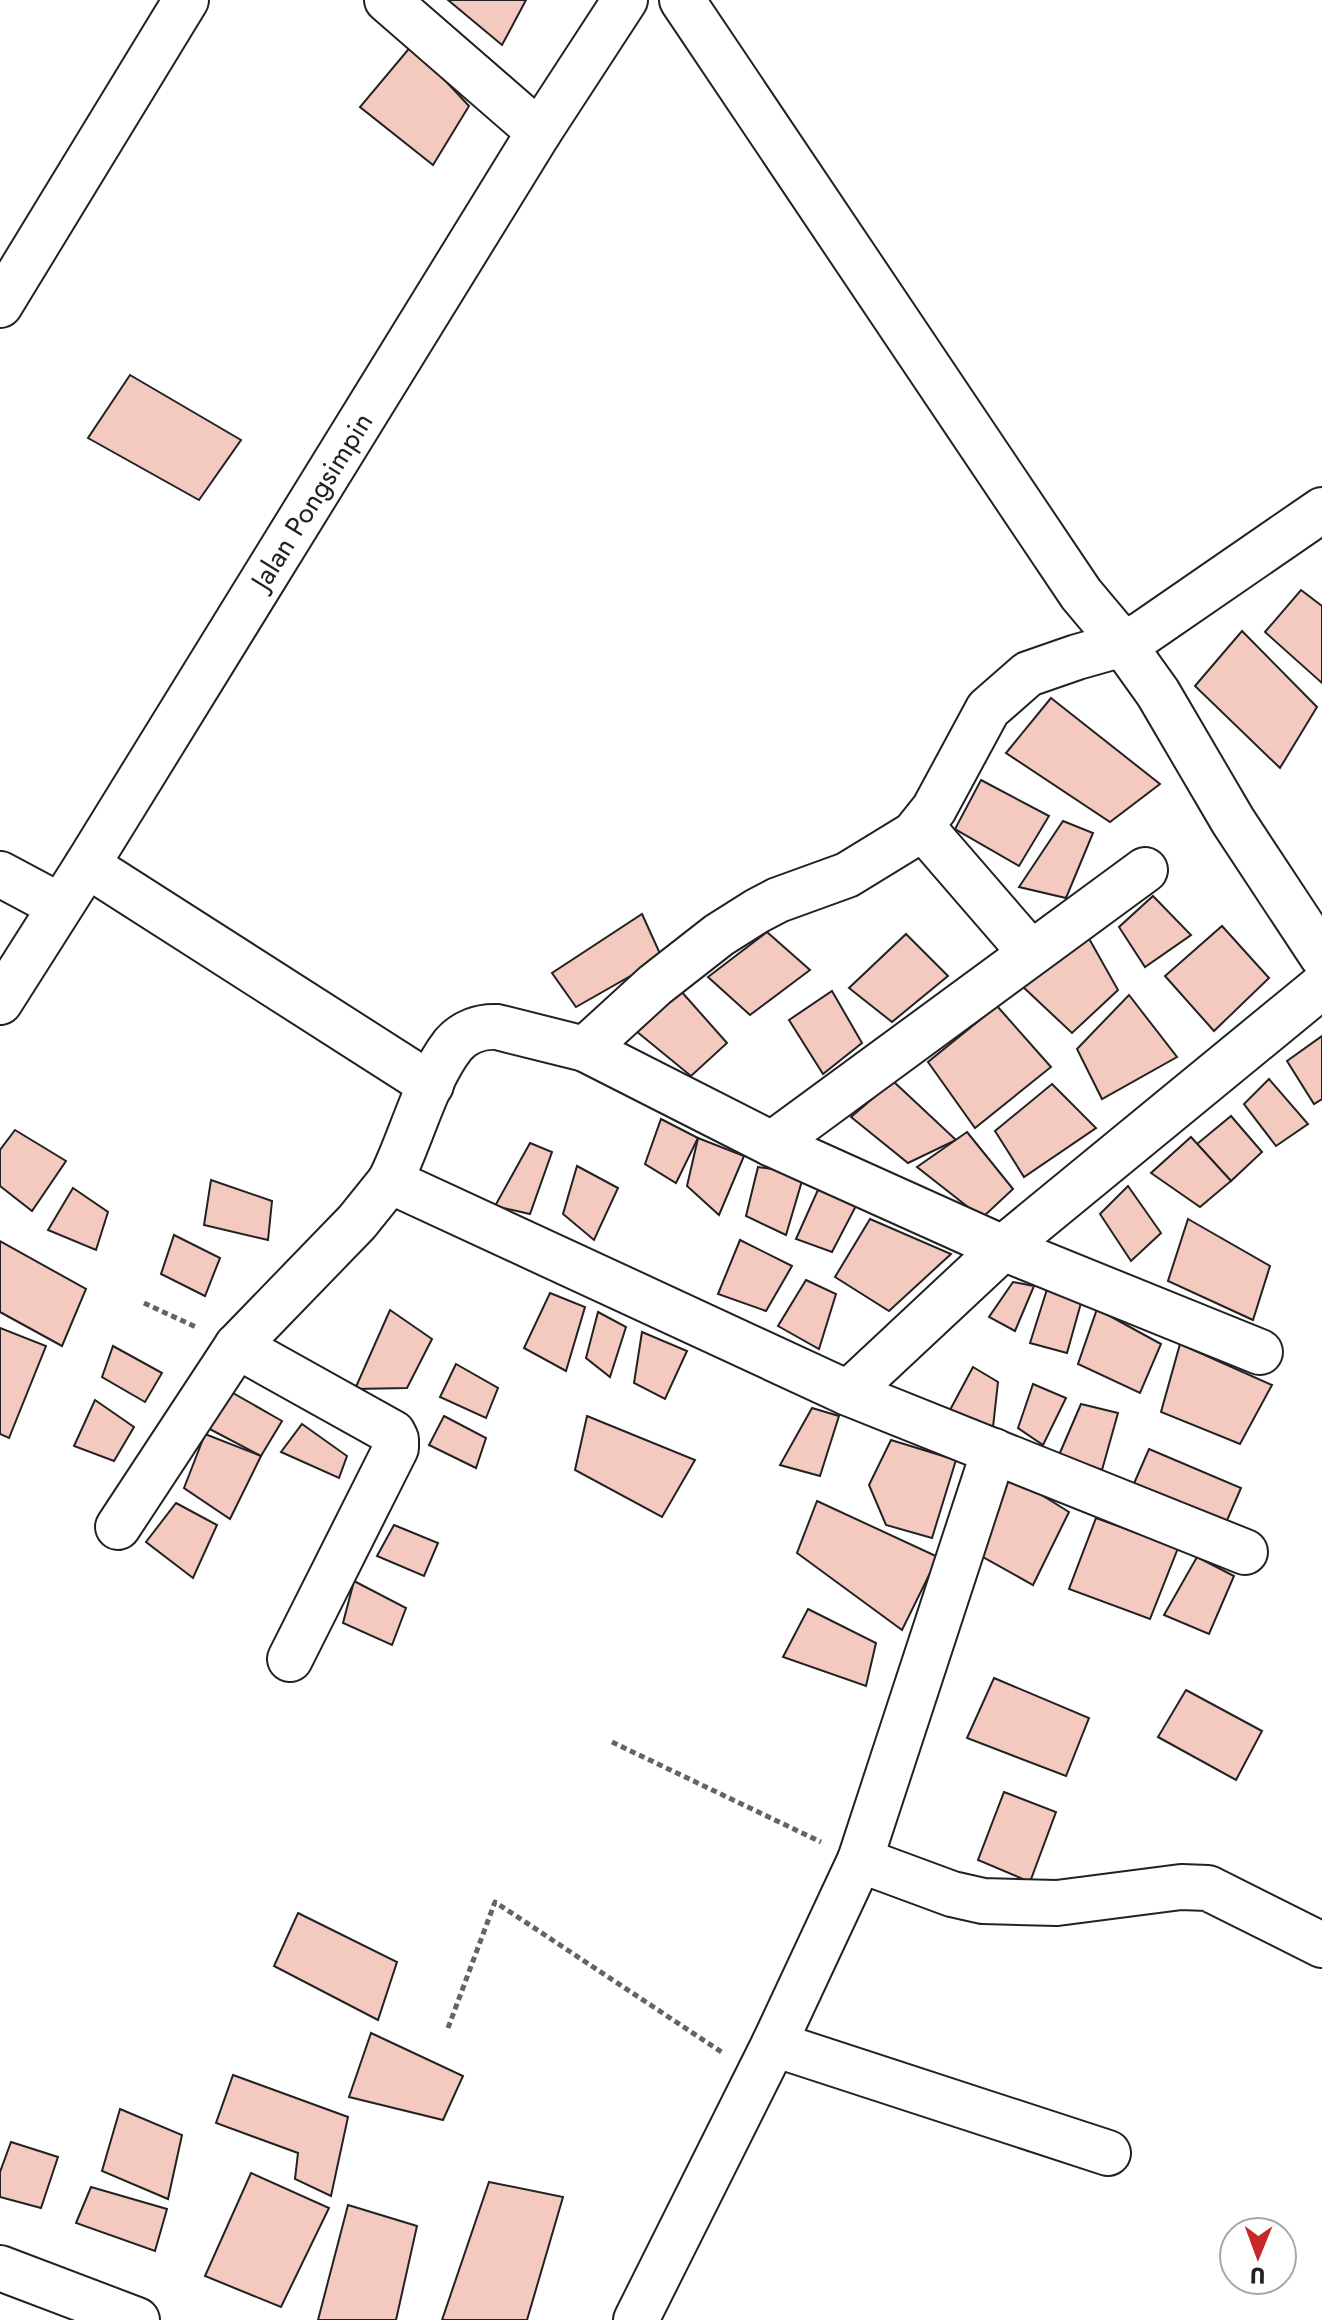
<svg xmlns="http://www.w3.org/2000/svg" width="1322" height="2320" font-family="Jost,sans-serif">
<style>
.building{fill:#f3c9c0;stroke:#222;stroke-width:2}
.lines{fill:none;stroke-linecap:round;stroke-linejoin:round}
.minor-casing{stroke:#222;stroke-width:48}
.major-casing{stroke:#222;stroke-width:48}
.path{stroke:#646464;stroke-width:5;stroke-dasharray:6 4;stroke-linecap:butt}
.minor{stroke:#fff;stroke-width:44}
.major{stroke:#fff;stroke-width:44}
.labels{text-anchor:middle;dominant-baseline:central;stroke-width:6;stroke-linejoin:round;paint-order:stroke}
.street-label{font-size:28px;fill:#222;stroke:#fff}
</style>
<rect width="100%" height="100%" fill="#fff"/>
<g class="building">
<path d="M448 0H526L502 45Z"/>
<path d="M412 45 469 106 433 165 360 107Z"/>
<path d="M130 375 241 440 199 500 88 438Z"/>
<path d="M1301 590 1322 606V683L1265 632Z"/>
<path d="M1242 631 1317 707 1280 768 1195 686Z"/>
<path d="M1051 698 1160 784 1110 822 1006 753Z"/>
<path d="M981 780 1049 816 1019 866 955 829Z"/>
<path d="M1063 821 1093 833 1066 898 1019 887Z"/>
<path d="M1153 896 1191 935 1145 967 1119 927Z"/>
<path d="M642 914 662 958 576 1007 552 973Z"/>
<path d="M1222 926 1269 978 1214 1031 1165 976Z"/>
<path d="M767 932 810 970 750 1015 708 977Z"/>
<path d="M906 934 948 976 892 1022 849 988Z"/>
<path d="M1087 935 1118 990 1072 1033 1020 984Z"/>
<path d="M680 990 727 1043 691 1076 636 1031Z"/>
<path d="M832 991 862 1043 823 1074 789 1020Z"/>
<path d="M1129 995 1177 1057 1102 1099 1077 1049Z"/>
<path d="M997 1006 1051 1067 975 1128 928 1062Z"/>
<path d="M1322 1036V1099L1314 1104 1287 1061Z"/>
<path d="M1269 1079 1308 1124 1276 1146 1244 1104Z"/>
<path d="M893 1081 956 1140 908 1163 851 1117Z"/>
<path d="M1052 1084 1096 1128 1024 1177 995 1131Z"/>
<path d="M1231 1116 1262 1152 1231 1181 1197 1144Z"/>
<path d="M661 1119 698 1138 676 1183 645 1164Z"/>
<path d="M15 1130 66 1161 32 1211 0 1186V1150Z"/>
<path d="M967 1132 1013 1189 982 1218 917 1167Z"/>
<path d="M1191 1137 1231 1181 1200 1207 1151 1173Z"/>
<path d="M698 1138 744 1156 719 1215 687 1186Z"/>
<path d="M530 1143 552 1152 530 1214 495 1206Z"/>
<path d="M577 1166 618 1188 594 1240 563 1214Z"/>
<path d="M758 1167 804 1174 786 1235 746 1216Z"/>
<path d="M211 1180 272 1201 268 1240 204 1225Z"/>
<path d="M821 1183 858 1202 832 1252 796 1239Z"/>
<path d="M1128 1186 1161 1233 1131 1261 1100 1214Z"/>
<path d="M73 1188 108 1212 96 1250 48 1230Z"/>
<path d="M870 1219 951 1254 889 1311 835 1277Z"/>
<path d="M1188 1219 1270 1266 1253 1320 1168 1281Z"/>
<path d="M174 1235 220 1258 205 1296 161 1274Z"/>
<path d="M740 1240 792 1266 766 1311 718 1294Z"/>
<path d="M0 1241 86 1289 62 1346 0 1312Z"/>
<path d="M806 1280 836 1294 819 1349 778 1326Z"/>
<path d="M1013 1282 1034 1286 1015 1331 989 1317Z"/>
<path d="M1049 1283 1081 1303 1067 1353 1030 1343Z"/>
<path d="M550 1293 585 1307 566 1371 524 1348Z"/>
<path d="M1097 1309 1161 1344 1140 1393 1078 1364Z"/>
<path d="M390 1310 432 1339 407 1388 355 1389Z"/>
<path d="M598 1312 626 1327 610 1377 586 1358Z"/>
<path d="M0 1328 46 1346 9 1438 0 1434Z"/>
<path d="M642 1332 687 1351 665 1399 634 1383Z"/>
<path d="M1180 1344 1272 1385 1240 1444 1161 1412Z"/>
<path d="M113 1346 162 1373 145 1402 102 1377Z"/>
<path d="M456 1364 498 1388 486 1418 440 1397Z"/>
<path d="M973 1367 998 1382 993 1427 950 1410Z"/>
<path d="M1033 1384 1066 1398 1043 1445 1018 1428Z"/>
<path d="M226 1389 282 1421 261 1456 204 1426Z"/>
<path d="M95 1400 134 1427 114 1461 74 1446Z"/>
<path d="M1081 1404 1118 1413 1102 1470 1059 1455Z"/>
<path d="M812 1408 839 1416 820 1476 780 1465Z"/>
<path d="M444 1416 486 1438 476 1468 429 1445Z"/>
<path d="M587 1416 695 1460 662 1517 575 1470Z"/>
<path d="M302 1424 347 1456 339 1478 281 1452Z"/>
<path d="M205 1434 261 1456 230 1519 184 1488Z"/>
<path d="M891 1440 956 1460 932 1538 886 1525 869 1485Z"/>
<path d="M1149 1449 1241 1488 1225 1525 1132 1488Z"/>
<path d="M1000 1469 1069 1512 1033 1585 974 1552Z"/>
<path d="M817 1501 938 1557 902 1630 797 1553Z"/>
<path d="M176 1503 217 1525 193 1578 146 1542Z"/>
<path d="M1096 1518 1178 1548 1150 1619 1069 1589Z"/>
<path d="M394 1525 438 1543 424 1576 377 1556Z"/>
<path d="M1197 1557 1234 1576 1209 1634 1164 1615Z"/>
<path d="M354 1581 406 1608 392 1645 343 1623Z"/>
<path d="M808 1609 876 1643 866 1686 783 1657Z"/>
<path d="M994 1678 1089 1718 1066 1776 967 1738Z"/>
<path d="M1186 1690 1262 1731 1236 1780 1158 1737Z"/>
<path d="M1004 1792 1056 1812 1030 1882 978 1860Z"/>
<path d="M298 1913 397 1962 378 2020 274 1966Z"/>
<path d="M371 2033 463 2076 443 2120 349 2097Z"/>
<path d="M233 2075 348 2117 331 2196 295 2179 298 2153 216 2123Z"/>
<path d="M120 2109 182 2135 168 2199 102 2171Z"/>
<path d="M11 2142 58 2157 41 2208 0 2197V2172Z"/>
<path d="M251 2173 329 2208 281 2307 205 2276Z"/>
<path d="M489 2182 563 2197 527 2320H442Z"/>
<path d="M91 2187 167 2209 155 2251 76 2223Z"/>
<path d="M348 2205 417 2226 396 2320H318Z"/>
</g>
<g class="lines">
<defs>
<g id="minor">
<path d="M387 0 539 132"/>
<path d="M682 0 1081 594 1123 644 1158 693 1233 821 1322 956"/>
<path d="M0 305 186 0"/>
<path d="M922 827 1031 953"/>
<path d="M87 865 431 1085"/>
<path d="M0 874 60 906"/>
<path d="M585 1049 655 985 719 935 757 911 778 900 847 875 914 834 934 809 988 709 1028 674 1077 657 1123 644 1142 634 1322 510"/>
<path d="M772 1144 1145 870"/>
<path d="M848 1393 1003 1248 1322 986"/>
<path d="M118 1527 237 1346"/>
<path d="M1245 1552 848 1393 390 1181C411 1140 425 1081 453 1045 464 1032 481 1026 497 1027L585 1049 772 1144 1003 1248 1260 1352"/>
<path d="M290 1659 396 1448V1439L393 1433 237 1346 357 1222 390 1181"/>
<path d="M860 1860 994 1451"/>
<path d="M774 2044 1108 2153"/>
<path d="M0 2268 137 2320"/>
<path d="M636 2320 774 2044 860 1860 952 1894 983 1901 1057 1903 1181 1887 1208 1888 1322 1945"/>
</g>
<path id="major" d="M0 1002 87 865 539 132 625 0"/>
</defs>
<use href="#minor" class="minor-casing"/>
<use href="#major" class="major-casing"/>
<g class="path">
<path d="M144 1303 198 1328"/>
<path d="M612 1742 821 1842"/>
<path d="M448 2028 495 1902 723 2053"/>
</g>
<use href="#minor" class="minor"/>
<use href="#major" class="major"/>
</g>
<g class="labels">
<g class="street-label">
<text transform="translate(312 501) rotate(-58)">Jalan Pongsimpin</text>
</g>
</g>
<g transform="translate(1258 2256) rotate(181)"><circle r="38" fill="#ffffff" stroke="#a7a7a7" stroke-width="2"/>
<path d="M0-6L14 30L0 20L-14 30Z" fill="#c62828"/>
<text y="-12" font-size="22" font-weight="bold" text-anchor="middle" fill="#222222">U</text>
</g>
</svg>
